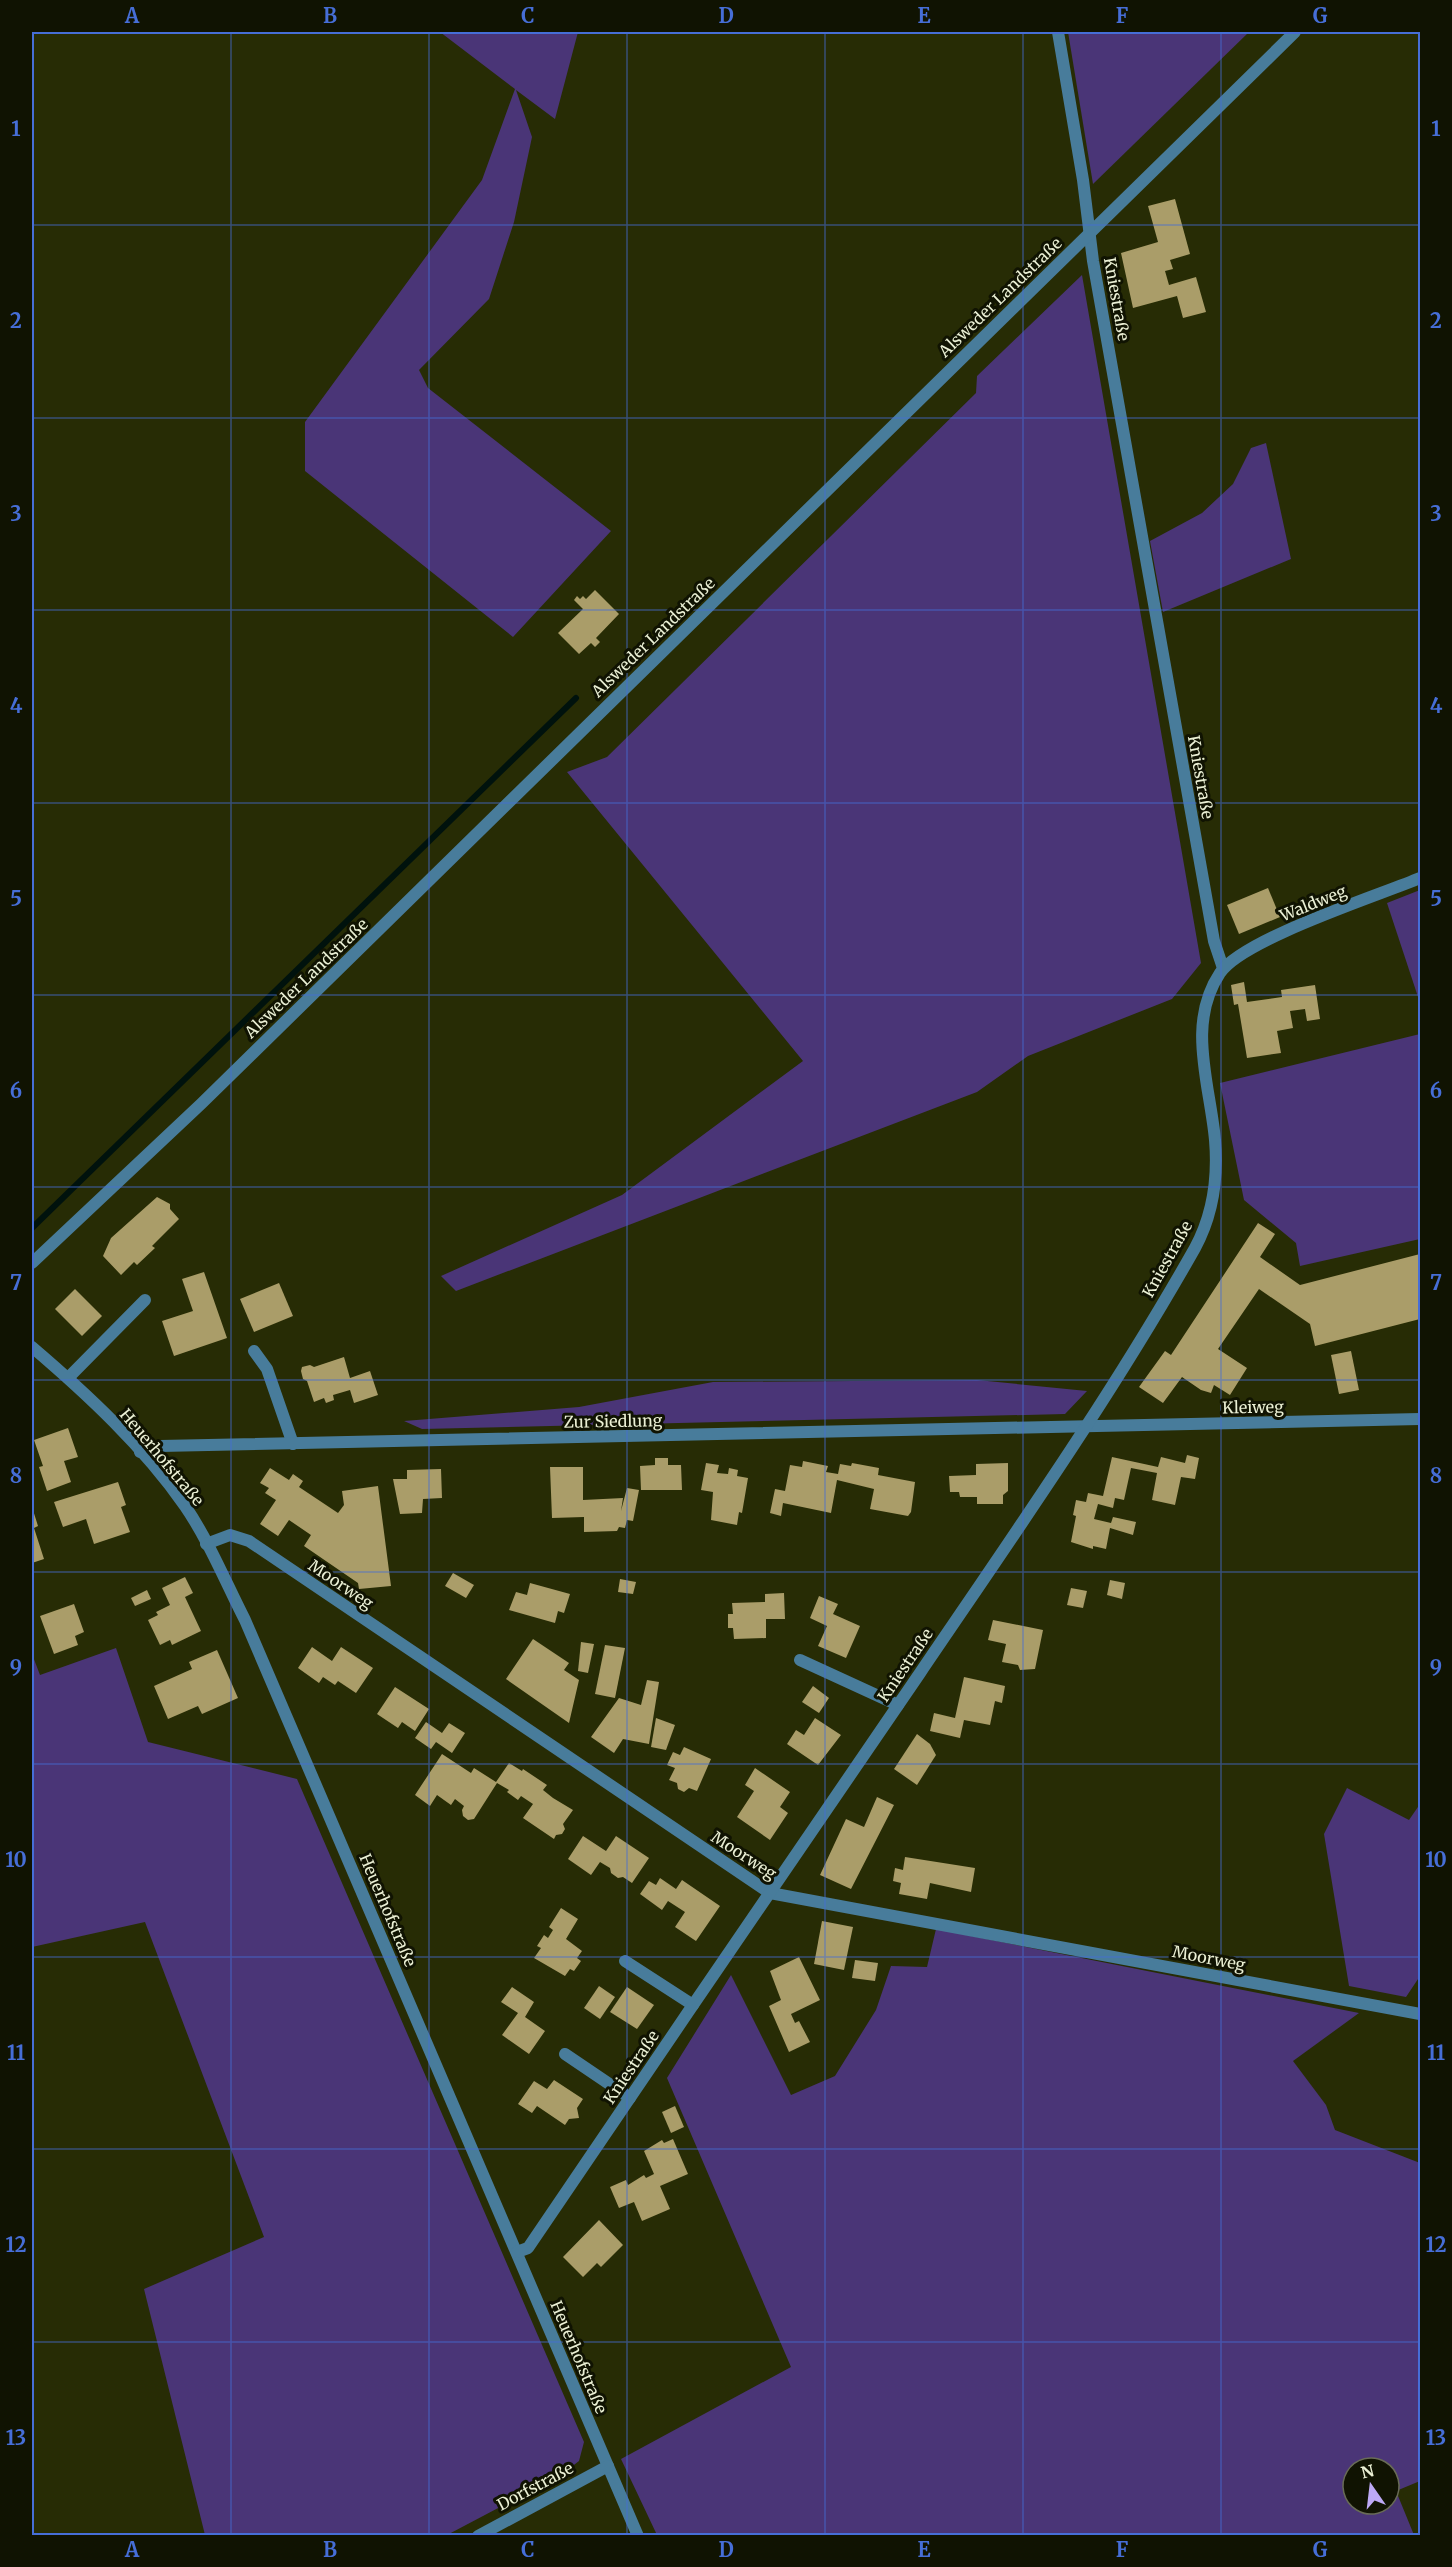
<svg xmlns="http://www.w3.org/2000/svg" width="1452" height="2567" font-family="Merriweather,serif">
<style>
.green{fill:#4a3577;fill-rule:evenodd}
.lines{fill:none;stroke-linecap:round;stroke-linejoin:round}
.stream{stroke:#00120d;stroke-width:6}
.building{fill:#aa9d69}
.service{stroke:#487c9b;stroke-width:12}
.minor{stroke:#487c9b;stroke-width:12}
.tertiary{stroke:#487c9b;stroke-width:12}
.grid{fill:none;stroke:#466ed7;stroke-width:1.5;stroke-opacity:0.55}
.labels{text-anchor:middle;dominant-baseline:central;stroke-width:6;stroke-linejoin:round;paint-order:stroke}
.street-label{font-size:16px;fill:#ebf0d5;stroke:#101302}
.neatline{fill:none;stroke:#466ed7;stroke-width:2}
.grid-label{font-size:20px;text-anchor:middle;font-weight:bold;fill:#466ed7}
</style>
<rect width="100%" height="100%" fill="#272c05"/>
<g class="green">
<path d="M440 32H578L555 119 516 90 532 137 514 222 489 299 419 370 428 388 611 531 513 637 305 471V422L482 180 515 89Z"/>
<path d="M1068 32H1249L1093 184Z"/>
<path d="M1082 275 1201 963 1172 999 1028 1056 977 1092 456 1291 441 1276 622 1195 803 1061 567 772 607 757 976 393 977 376Z"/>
<path d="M1266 443 1291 559 1163 612 1150 541 1202 513 1233 484 1251 448Z"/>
<path d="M1420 890V1003L1387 903Z"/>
<path d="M1420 1034V1239L1300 1266 1296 1243 1244 1200 1220 1083Z"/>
<path d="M977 1380 1087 1391 1065 1414 422 1429 404 1421 579 1407 713 1382Z"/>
<path d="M116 1648 148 1742 297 1779 584 2442 579 2461 561 2475 447 2535H205L144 2289 264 2237 145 1922 32 1947V1654L40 1675Z"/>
<path d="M1347 1788 1409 1820 1420 1804V1976L1406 1997 1349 1986 1324 1834Z"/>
<path d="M936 1929 1359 2013 1293 2061 1326 2105 1335 2130 1420 2163V2481L1396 2491 1414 2535H657L621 2459 791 2367 667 2078 731 1975 791 2095 835 2076 876 2010 891 1966 927 1967ZM1353 2468H1389V2504H1353Z"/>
</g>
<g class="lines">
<path class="stream" d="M32 1228 576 698"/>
</g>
<g class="building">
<path d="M1175 199 1190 254 1170 260 1173 269 1165 271 1169 285 1196 277 1206 312 1183 318 1177 296 1133 308 1121 253 1158 242 1148 206Z"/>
<path d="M595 590 619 614 596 638 600 642 595 647 591 643 579 654 558 633 583 609 574 600 577 596 580 599 583 596 586 599Z"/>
<path d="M1268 888 1280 917 1239 934 1227 905Z"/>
<path d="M1244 982 1247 1002 1282 997 1281 990 1315 985 1320 1019 1307 1021 1305 1009 1290 1011 1293 1028 1277 1031 1281 1053 1247 1058 1238 1004 1234 1005 1231 985Z"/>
<path d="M157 1197 170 1204V1209L179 1219 152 1246 155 1248 137 1265 134 1262 121 1275 103 1256 111 1238Z"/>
<path d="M1258 1223 1275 1234 1260 1257 1300 1285 1420 1254V1319L1315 1346 1310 1324 1259 1289 1218 1349 1247 1368 1230 1395 1214 1385 1211 1393 1201 1390 1182 1377 1163 1403 1139 1387 1165 1351 1171 1355Z"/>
<path d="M204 1272 227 1338 174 1356 162 1321 193 1311 182 1279Z"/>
<path d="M279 1283 293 1316 254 1332 240 1299Z"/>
<path d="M75 1289 102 1316 82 1336 55 1309Z"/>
<path d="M1351 1351 1359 1390 1339 1394 1331 1355Z"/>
<path d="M344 1357 350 1378 370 1371 378 1395 354 1403 350 1390 333 1395 334 1400 326 1403 324 1398 314 1402 307 1381 303 1379 301 1371 302 1367 310 1365 314 1367Z"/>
<path d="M68 1428 78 1457 64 1461 71 1482 47 1491 39 1467 43 1466 34 1440Z"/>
<path d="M1187 1455 1199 1458 1195 1479 1181 1477 1175 1505 1152 1500 1157 1473 1131 1468 1124 1500 1115 1498 1113 1508 1098 1504 1094 1519 1111 1523 1113 1517 1136 1522 1133 1535 1110 1528 1106 1549 1093 1546V1549L1071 1542 1076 1516 1073 1515 1076 1500 1086 1502 1088 1493 1103 1496 1112 1457 1158 1467 1161 1457 1185 1463Z"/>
<path d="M655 1458H668V1465H681L682 1490H641L640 1466 655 1465Z"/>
<path d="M803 1461 828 1466 826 1472 838 1474 840 1464 851 1466 852 1463 879 1468 878 1475 915 1482 911 1512 908 1516 870 1509 874 1489 837 1480 831 1513 783 1503 781 1516 770 1513 775 1489 785 1491 790 1465 802 1467Z"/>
<path d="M706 1463 719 1465 717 1473 728 1474 729 1468 738 1470 737 1476 748 1478 742 1513 739 1512 737 1525 711 1520 713 1492 701 1490Z"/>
<path d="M1008 1463V1491L1003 1495V1504H977V1497H960L959 1492H950L949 1476 976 1475V1464Z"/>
<path d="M550 1467H583V1500L623 1498 621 1511 627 1488 639 1490 633 1521 627 1520 625 1528 619 1527 617 1531 584 1532V1517L552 1518Z"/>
<path d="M270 1468 289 1480 293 1474 303 1481 299 1487 338 1513 344 1505 342 1491 378 1486 391 1586 359 1589 358 1583 304 1546 311 1535 289 1520 278 1536 260 1524 276 1500 265 1493 269 1488 260 1483Z"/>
<path d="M441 1469 442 1498 423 1499 422 1513 400 1514 393 1479H407V1470Z"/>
<path d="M118 1482 126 1505 121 1507 130 1532 94 1544 86 1519 63 1527 54 1502Z"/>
<path d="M32 1507 38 1526 34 1528 44 1559 32 1563Z"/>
<path d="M453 1573 474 1585 466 1598 445 1586Z"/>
<path d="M185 1577 193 1593 185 1597 201 1631 172 1645 170 1640 160 1645 148 1620 158 1615 156 1612 170 1605 162 1588Z"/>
<path d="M620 1579 636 1582 633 1594 618 1592Z"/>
<path d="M1110 1580 1125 1583 1122 1599 1107 1595Z"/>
<path d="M530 1583 570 1594 564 1613 558 1611 555 1623 509 1610 516 1592 527 1595Z"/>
<path d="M1071 1588 1087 1591 1083 1608 1067 1605Z"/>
<path d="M147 1590 151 1599 135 1606 131 1598Z"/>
<path d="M784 1593 785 1619H766V1638L734 1639 733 1628H728V1614H733L732 1603 765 1602V1594Z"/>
<path d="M819 1596 838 1604 833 1614 860 1626 846 1658 818 1646 827 1626 810 1618Z"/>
<path d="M74 1604 84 1632 75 1636 78 1645 54 1654 40 1616Z"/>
<path d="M993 1620 1043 1630 1035 1669 1020 1670 1018 1665 1002 1662 1006 1644 988 1640Z"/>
<path d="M533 1639 569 1663 564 1670 579 1680 569 1723 506 1679Z"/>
<path d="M581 1642 594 1644 588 1673 578 1671Z"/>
<path d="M605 1645 625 1648 615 1698 595 1694Z"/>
<path d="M312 1647 332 1661 341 1647 373 1668 356 1693 338 1681 335 1685 323 1677 319 1683 298 1668Z"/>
<path d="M217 1650 238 1698 202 1714 198 1706 168 1719 154 1686 192 1669 189 1662Z"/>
<path d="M964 1677 1005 1686 1002 1703 995 1701 990 1725 964 1720 960 1738 930 1731 934 1713 955 1718Z"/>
<path d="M647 1680 659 1682 649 1744 623 1739 614 1753 591 1737 619 1698 641 1705Z"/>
<path d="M813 1686 829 1698 819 1713 802 1702Z"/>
<path d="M395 1687 429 1709 415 1731 402 1722 398 1728 377 1714Z"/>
<path d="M656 1718 675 1725 666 1750 651 1747Z"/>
<path d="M815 1718 841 1735 818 1765 787 1744 796 1730 804 1735Z"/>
<path d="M426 1722 442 1733 449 1723 465 1733 452 1753 436 1742 431 1749 415 1738Z"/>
<path d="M917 1734 930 1744 936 1755 917 1785 894 1769Z"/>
<path d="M684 1747 711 1759 697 1791 689 1788 684 1792 678 1789 677 1783 669 1780 675 1768 667 1765 673 1752 680 1755Z"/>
<path d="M442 1754 471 1773 474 1768 496 1782 509 1763 522 1771 523 1769 547 1785 543 1790 553 1798 573 1810 563 1824 565 1829 562 1834 556 1835 554 1839 523 1818 533 1804 521 1796 518 1800 507 1792 509 1790 497 1783 474 1819 468 1820 463 1816 462 1810 464 1806 455 1799 451 1805 437 1795 430 1806 415 1795Z"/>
<path d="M755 1768 790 1792 780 1807 788 1813 770 1840 737 1817 754 1791 745 1785Z"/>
<path d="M877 1797 894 1805 851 1889 820 1875 846 1819 864 1827Z"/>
<path d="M583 1836 606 1851 616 1836 649 1858 632 1883 623 1877 618 1878 611 1873 610 1868 600 1862 591 1875 568 1859Z"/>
<path d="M905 1857 975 1868 971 1892 930 1883 927 1899 899 1894 901 1883 893 1881 895 1868 903 1870Z"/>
<path d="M660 1878 676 1889 682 1880 720 1906 696 1941 675 1927 685 1912 668 1901 662 1910 640 1894 649 1881 656 1885Z"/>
<path d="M561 1908 578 1919 566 1939 582 1951 577 1958 581 1961 574 1971 570 1969 565 1976 534 1958 541 1948 537 1946 544 1935 548 1938 553 1930 549 1927Z"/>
<path d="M822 1921 853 1927 844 1970 814 1964Z"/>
<path d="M799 1957 820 2000 791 2014 795 2023 799 2021 810 2042 789 2052 769 2006 781 2000 770 1971Z"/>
<path d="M855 1960 878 1963 875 1981 852 1978Z"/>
<path d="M599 1986 615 1997 600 2019 584 2008Z"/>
<path d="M512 1987 534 2002 525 2017 545 2031 529 2054 502 2035 518 2013 501 2002Z"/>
<path d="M627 1987 654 2005 637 2029 610 2012Z"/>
<path d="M554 2080 583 2099 577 2108 579 2118 569 2119 565 2125 537 2106 532 2113 518 2104 534 2081 547 2089Z"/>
<path d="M675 2106 684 2127 671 2133 662 2112Z"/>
<path d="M673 2139 688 2174 660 2186 670 2209 642 2221 634 2202 619 2208 610 2187 626 2180 628 2185 644 2175 646 2178 654 2174 644 2151 662 2140 664 2143Z"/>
<path d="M599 2220 623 2245 601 2267 597 2263 583 2277 563 2257Z"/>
</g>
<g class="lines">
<g class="service">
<path d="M254 1351 267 1369 293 1444"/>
<path d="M68 1378 145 1300"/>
<path d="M800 1660 898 1705"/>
<path d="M625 1961 693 2005"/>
<path d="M565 2054 630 2098"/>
</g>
<g class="minor">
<path d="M1058 32 1083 180 1093 261 1214 941 1223 968"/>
<path d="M32 1347C87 1394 143 1446 185 1506 209 1541 226 1583 245 1620L638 2536"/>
<path d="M140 1452 160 1446 1420 1419"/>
<path d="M206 1544 230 1535 249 1541 770 1893 1420 2014"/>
<path d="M517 2252 528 2248C658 2056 789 1864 920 1673 1015 1533 1112 1395 1195 1248 1213 1215 1218 1176 1215 1140 1210 1084 1186 1024 1220 973 1243 939 1377 896 1420 878"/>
<path d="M478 2536 608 2466"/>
</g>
<path class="tertiary" d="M32 1263 201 1104 1295 32"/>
</g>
<path class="grid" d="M231 32V2536M429 32V2536M627 32V2536M825 32V2536M1023 32V2536M1221 32V2536M32 225H1420M32 418H1420M32 610H1420M32 803H1420M32 995H1420M32 1187H1420M32 1380H1420M32 1572H1420M32 1764H1420M32 1957H1420M32 2149H1420M32 2342H1420"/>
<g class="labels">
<g class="street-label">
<text transform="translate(1000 297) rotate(-44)">Alsweder Landstraße</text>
<text transform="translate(1117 299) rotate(80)">Kniestraße</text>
<text transform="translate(653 637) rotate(-44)">Alsweder Landstraße</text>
<text transform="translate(1201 777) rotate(80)">Kniestraße</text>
<text transform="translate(1313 903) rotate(-22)">Waldweg</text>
<text transform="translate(306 978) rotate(-44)">Alsweder Landstraße</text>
<text transform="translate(1167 1259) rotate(-61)">Kniestraße</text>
<text transform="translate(1253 1407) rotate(-1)">Kleiweg</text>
<text transform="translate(613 1421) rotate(-1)">Zur Siedlung</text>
<text transform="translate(162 1457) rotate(50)">Heuerhofstraße</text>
<text transform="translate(341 1584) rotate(34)">Moorweg</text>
<text transform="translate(905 1665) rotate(-56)">Kniestraße</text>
<text transform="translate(744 1855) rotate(33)">Moorweg</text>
<text transform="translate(388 1910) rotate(67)">Heuerhofstraße</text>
<text transform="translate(1209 1958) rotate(11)">Moorweg</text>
<text transform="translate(631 2067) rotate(-56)">Kniestraße</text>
<text transform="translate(579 2357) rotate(67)">Heuerhofstraße</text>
<text transform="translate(535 2486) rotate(-28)">Dorfstraße</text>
</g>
</g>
<rect width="1452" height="2567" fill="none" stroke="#101302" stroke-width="66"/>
<g transform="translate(1371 2486) rotate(346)"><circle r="28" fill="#101302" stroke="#686b56" stroke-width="1.5"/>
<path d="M0-4.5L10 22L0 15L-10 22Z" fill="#bda9f5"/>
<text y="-9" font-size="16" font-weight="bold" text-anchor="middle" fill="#ebf0d5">N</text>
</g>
<rect x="33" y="33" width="1386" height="2501" class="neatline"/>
<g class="grid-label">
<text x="132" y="23">A</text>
<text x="330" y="23">B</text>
<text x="528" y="23">C</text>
<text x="726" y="23">D</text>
<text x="924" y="23">E</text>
<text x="1122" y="23">F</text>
<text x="1320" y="23">G</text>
<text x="16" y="136">1</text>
<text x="1436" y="136">1</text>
<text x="16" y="328">2</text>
<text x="1436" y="328">2</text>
<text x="16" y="521">3</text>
<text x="1436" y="521">3</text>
<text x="16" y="713">4</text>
<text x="1436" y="713">4</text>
<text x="16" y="906">5</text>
<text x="1436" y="906">5</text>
<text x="16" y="1098">6</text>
<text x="1436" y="1098">6</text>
<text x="16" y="1290">7</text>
<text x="1436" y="1290">7</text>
<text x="16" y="1483">8</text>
<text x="1436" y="1483">8</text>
<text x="16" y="1675">9</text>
<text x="1436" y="1675">9</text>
<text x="16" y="1867">10</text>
<text x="1436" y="1867">10</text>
<text x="16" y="2060">11</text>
<text x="1436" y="2060">11</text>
<text x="16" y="2252">12</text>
<text x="1436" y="2252">12</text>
<text x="16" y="2445">13</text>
<text x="1436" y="2445">13</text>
<text x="132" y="2557">A</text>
<text x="330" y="2557">B</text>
<text x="528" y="2557">C</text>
<text x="726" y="2557">D</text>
<text x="924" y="2557">E</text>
<text x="1122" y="2557">F</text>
<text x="1320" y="2557">G</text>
</g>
</svg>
